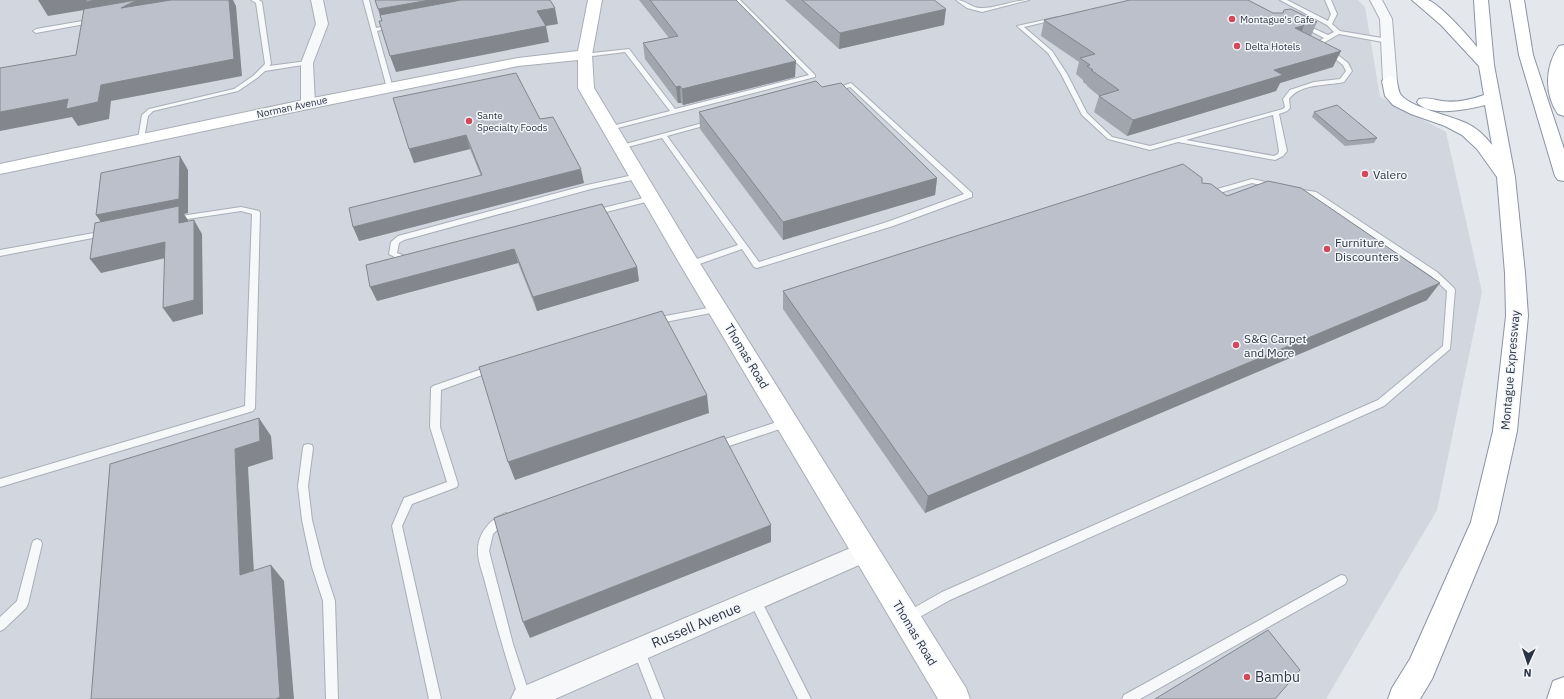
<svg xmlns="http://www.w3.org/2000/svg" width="1564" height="699" font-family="'IBM Plex Sans',sans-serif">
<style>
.built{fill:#d2d6de}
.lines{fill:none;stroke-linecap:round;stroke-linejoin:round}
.lane-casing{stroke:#a9aeb7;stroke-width:2}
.street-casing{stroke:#a9aeb7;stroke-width:2}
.secondary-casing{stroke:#a9aeb7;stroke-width:2}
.highway-casing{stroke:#8b94a3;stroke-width:2}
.lane{fill:#f7f8fa;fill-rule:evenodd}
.street{fill:#f7f8fa;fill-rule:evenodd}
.secondary{fill:#fff;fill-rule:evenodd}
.highway{fill:#fff;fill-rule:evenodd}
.wall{fill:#a1a5ae}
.shaded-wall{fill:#83868d}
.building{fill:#bbc0ca;stroke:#83868d}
.poi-dot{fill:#d1495b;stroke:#f4f6f9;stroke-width:1.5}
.labels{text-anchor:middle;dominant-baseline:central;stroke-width:3;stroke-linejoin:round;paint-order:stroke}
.far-poi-label{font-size:10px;fill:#2b3445;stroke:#f4f6f9;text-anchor:start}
.far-street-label{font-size:10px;fill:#2b3445;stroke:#f4f6f9}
.poi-label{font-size:12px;fill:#2b3445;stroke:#f4f6f9;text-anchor:start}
.street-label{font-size:12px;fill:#2b3445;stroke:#f4f6f9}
.near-street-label{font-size:14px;fill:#2b3445;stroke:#f4f6f9}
.near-poi-label{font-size:14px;fill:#2b3445;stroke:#f4f6f9;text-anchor:start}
</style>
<rect width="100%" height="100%" fill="#e4e7ec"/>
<path class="built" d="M0 0H1358L1365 7 1380 97 1446 132 1482 292 1437 510 1326 699H0Z"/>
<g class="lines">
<defs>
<g id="lane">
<path d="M251 0H259L262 2 271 64 269 66 307 61 310 63 309 64 265 71 257 78 238 91 153 111 148 116 144 139 141 141 139 140 138 139 142 115 149 109 234 89 253 76 265 64 256 3Z"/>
<path d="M363 0H369L376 28 394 24 397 26 377 31 393 88 392 89 387 88Z"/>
<path d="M734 0H740L815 75V77L610 130 608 129V127L670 111 625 52 585 57 583 56V54L629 49 675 109 809 75Z"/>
<path d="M956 0C966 0 972 9 982 8 998 8 1013 0 1029 0L982 12 967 8Z"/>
<path d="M1280 0H1287L1328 21 1331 14 1325 0H1331L1337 14 1332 24 1340 31 1388 39 1391 41 1388 43 1339 34 1325 42V45L1348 63 1352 71 1344 82C1326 86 1301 83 1289 99L1290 108 1287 111 1279 114 1287 151 1283 156 1275 160 1178 142 1150 150 1108 139 1082 115 1061 74 1048 53 1017 26 1058 17V19L1024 27 1052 51 1067 74 1087 113 1112 137 1150 146 1283 109 1285 107 1283 99 1290 90 1314 82 1340 79 1346 71 1343 65 1319 46V41L1324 38 1301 26 1306 25 1328 35 1334 32 1327 25ZM1273 115 1279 151 1278 154 1274 156 1186 140Z"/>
<path d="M94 19 97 21 96 22 36 33 33 31 36 29Z"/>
<path d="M851 83 972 193V197L893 226 757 268 754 267 742 249 694 266H688L687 264 688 262 738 245 662 138 620 149 618 148V146L710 121H714V123L667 136 759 262 887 222 964 194 850 87 834 92 831 90Z"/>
<path d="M638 174 642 176 641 178 591 189 404 240 399 243 397 253 405 256H412L413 258 412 260 404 262 389 254 391 242 398 236 587 185Z"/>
<path d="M1252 179 1276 184 1277 186 1273 188 1252 183 1210 196 1206 194 1207 192Z"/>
<path d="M1292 188 1316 192 1437 272 1454 288 1455 290 1450 349 1384 406 950 600 911 622 907 623 903 622 901 618 903 614 942 592 1378 400 1443 346 1447 291 1431 276 1311 196 1292 192Z"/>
<path d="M651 196 655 198 654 200 594 215 590 213 591 211Z"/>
<path d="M241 207 259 211 260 213 255 408 253 411 0 487V479L245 406 252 214 241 211 174 221 170 219 174 217Z"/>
<path d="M105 231 109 233 108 235 0 256V250Z"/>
<path d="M718 306 721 307 722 309 721 311 655 324 651 321 655 318Z"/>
<path d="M493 365 496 366 498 368 496 370 441 390 440 427 458 484 457 487 412 504 402 526 441 699H429L392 526 404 498 447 482 430 427 431 388 433 386Z"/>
<path d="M786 419 789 420 791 423 789 426 717 450 713 449 712 446 713 443Z"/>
<path d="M308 444 312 445 313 448 308 486 312 520 324 567 335 601 338 699H326L323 601 312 567 302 520 298 486 303 448 304 445Z"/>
<path d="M506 513 510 515 511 518 510 521 500 527 493 534 489 551 513 644 531 699H519C507 662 496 624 486 586 484 576 477 560 478 550 478 533 490 519 506 513Z"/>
<path d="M37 539 41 541 42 544 28 604 26 608 4 629 0 631V617L17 601 32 544 33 541Z"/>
<path d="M1341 575 1345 576 1347 580 1345 584 1140 699H1122L1124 695Z"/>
<path d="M755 595 759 596 811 699H798L749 600 751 596Z"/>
<path d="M639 644 643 646 664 699H652L633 650 635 646Z"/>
</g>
<g id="street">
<path d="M311 0H323L328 24 313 63 315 104 313 107 308 108 303 107 301 104V63L316 24Z"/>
<path d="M1370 0H1382L1392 19 1397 81 1395 84H1385L1383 81 1380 19Z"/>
<path d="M867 541 875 544 879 551 875 558 555 699H511L515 690Z"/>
</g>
<path id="secondary" d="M588 0H602L592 55 594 88 694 254 966 688 970 699H938L674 254 578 88V60L518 66 308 109 0 174V164L308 99 518 58 578 51Z"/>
<g id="highway">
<path d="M1412 0C1417 0 1424 0 1428 0 1441 5 1468 36 1477 47L1474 0H1488L1494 65 1515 177 1525 273 1528 316 1517 431 1497 522 1432 679 1420 699H1388L1392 688 1410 659 1471 522 1493 431 1506 316 1505 273 1497 177 1477 149 1462 135 1445 126 1411 114 1393 105 1385 96 1382 81 1385 78 1390 76 1395 78C1399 83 1397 90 1401 95 1410 107 1451 116 1466 123 1477 128 1485 136 1492 145L1485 105C1470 109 1428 118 1417 102L1419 99C1428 97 1434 100 1442 101 1456 103 1470 100 1484 95L1479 66 1441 25Z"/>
<path d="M1510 0H1524L1533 55 1564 149V181L1558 180 1555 176 1519 55Z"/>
<path d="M1564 45V116L1558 114C1544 94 1545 66 1559 46Z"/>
<path d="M1564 677V699H1547L1553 681Z"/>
</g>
</defs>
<use href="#lane" class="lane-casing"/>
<use href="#street" class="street-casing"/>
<use href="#secondary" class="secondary-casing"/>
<use href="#highway" class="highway-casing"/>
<use href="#lane" class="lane"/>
<use href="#street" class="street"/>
<use href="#secondary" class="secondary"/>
<use href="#highway" class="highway"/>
</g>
<g class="wall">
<path d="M639 0H736L795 77 683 105 681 103H678L645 59 643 43 669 38Z"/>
<path d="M785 0H934L944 25 839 49Z"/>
<path d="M1284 10 1317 22 1311 36 1333 67 1280 83 1276 91 1127 136 1094 112 1099 96 1087 86V85L1083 82V80L1076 74 1079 62 1041 36 1044 20 1282 13Z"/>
<path d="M822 87 937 178 935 195 783 240 700 129 699 112Z"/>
<path d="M1314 112 1377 138 1374 143 1345 146 1312 117Z"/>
<path d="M540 119 584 183 359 241 481 176 470 149 414 163 409 149Z"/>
<path d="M1202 183 1427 300 925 513 783 309V291Z"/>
<path d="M602 204 637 267 639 281 537 311 518 263 377 301Z"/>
</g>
<g class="shaded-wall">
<path d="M38 0H174L143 9H90L48 16Z"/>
<path d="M229 0H233L236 6 242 76 111 101 109 119 78 126 72 117 0 131V112L68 99 101 85Z"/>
<path d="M430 0H518L383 25 378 9Z"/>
<path d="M555 8 558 24 546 26 549 42 396 72 390 56 537 11Z"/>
<path d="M946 9 944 25 839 49 840 33Z"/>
<path d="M1306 21 1299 37 1295 28Z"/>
<path d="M1341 51 1333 67 1280 83 1276 91 1127 136 1133 120 1274 70Z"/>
<path d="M796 61 795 77 683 105 682 89Z"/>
<path d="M680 86 681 103H678L676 87Z"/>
<path d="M466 135 470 149 414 163 409 149Z"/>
<path d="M180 156 188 170V213L184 214 188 220V237L105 228 96 215Z"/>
<path d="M581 169 584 183 359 241 353 227Z"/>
<path d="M937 178 935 195 783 240V222Z"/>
<path d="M194 220 202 234 203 314 173 322 163 308Z"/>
<path d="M165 242 174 256 101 273 90 259Z"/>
<path d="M514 249 518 263 377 301 370 287Z"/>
<path d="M637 267 639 281 537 311 533 297Z"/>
<path d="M1440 283 1427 300 925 513 928 496Z"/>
<path d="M707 395 709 413 515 480 508 462Z"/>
<path d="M259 418 271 436 273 459 248 467 255 591 240 575 235 449Z"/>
<path d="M771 525V542L530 638 523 622Z"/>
<path d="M271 565 284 581 294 699H276Z"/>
</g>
<g class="building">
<path d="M86 0H96L86 2Z"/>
<path d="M136 0H137L121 8 171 0H229L234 59 101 85 98 102 66 109 68 99 0 112V68L76 55 84 9Z"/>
<path d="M375 0H430L378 9Z"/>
<path d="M461 0H550L555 8 537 11 546 26 390 56 379 21H382L380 15Z"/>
<path d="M650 0H736L796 61 682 89 680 86 676 87 643 43 678 36Z"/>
<path d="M802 0H934L946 9 840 33Z"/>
<path d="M1130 0H1248L1273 13H1283L1284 10 1291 9 1317 22 1306 21 1303 23V26L1295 28 1341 51 1274 70 1283 75 1133 120 1099 96 1119 90 1091 70H1093L1087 66 1090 65 1080 58 1095 54 1044 20Z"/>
<path d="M516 73 540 119 553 117 581 169 353 227 349 208 482 175 466 135 409 149 393 98Z"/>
<path d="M816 81 822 87 841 83 937 178 783 222 699 112Z"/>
<path d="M1337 105 1377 138 1348 141 1314 112Z"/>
<path d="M180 156 179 199 96 215 101 173Z"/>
<path d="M1183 164 1202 178V183L1211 184 1227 196 1268 181 1301 188 1440 283 928 496 783 291Z"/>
<path d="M602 204 637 267 533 297 514 249 370 287 366 265Z"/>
<path d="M179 206V223L194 220V300L163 308 165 242 90 259 95 223Z"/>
<path d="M662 311 707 395 508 462 479 367Z"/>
<path d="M259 418 260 441 235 449 240 575 271 565 280 697 276 699H91L110 464Z"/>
<path d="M724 436 771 525 523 622 494 518Z"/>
<path d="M1268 630 1300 670 1275 699H1155Z"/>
</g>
<g class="poi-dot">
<circle cx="1232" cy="19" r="4"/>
<circle cx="1237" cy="46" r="4"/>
<circle cx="469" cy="121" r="4"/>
<circle cx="1365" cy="174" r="4"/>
<circle cx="1327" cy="249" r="4"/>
<circle cx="1236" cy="345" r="4"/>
<circle cx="1247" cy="677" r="4"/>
</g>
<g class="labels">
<g class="far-poi-label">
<text x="1240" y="19">Montague's Cafe</text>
<text x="1245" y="46">Delta Hotels</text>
<text x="477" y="115">Sante<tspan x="477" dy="12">Specialty Foods</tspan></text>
</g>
<g class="far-street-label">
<text transform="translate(292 107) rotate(-12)">Norman Avenue</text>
</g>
<g class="poi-label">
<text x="1373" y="174">Valero</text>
<text x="1335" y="242">Furniture<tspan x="1335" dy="14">Discounters</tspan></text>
<text x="1244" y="338">S&amp;G Carpet<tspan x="1244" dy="14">and More</tspan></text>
</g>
<g class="street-label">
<text transform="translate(747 356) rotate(59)">Thomas Road</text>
<text transform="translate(1510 370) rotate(-85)">Montague Expressway</text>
<text transform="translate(915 633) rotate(59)">Thomas Road</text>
</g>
<g class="near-street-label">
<text transform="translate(696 625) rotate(-23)">Russell Avenue</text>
</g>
<g class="near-poi-label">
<text x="1255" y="677">Bambu</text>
</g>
</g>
<g transform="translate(1528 663) rotate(183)" stroke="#f4f6f9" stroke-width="3" paint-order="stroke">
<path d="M0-3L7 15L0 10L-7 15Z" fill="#2b3445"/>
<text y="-6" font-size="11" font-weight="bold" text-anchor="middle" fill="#2b3445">N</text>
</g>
</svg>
